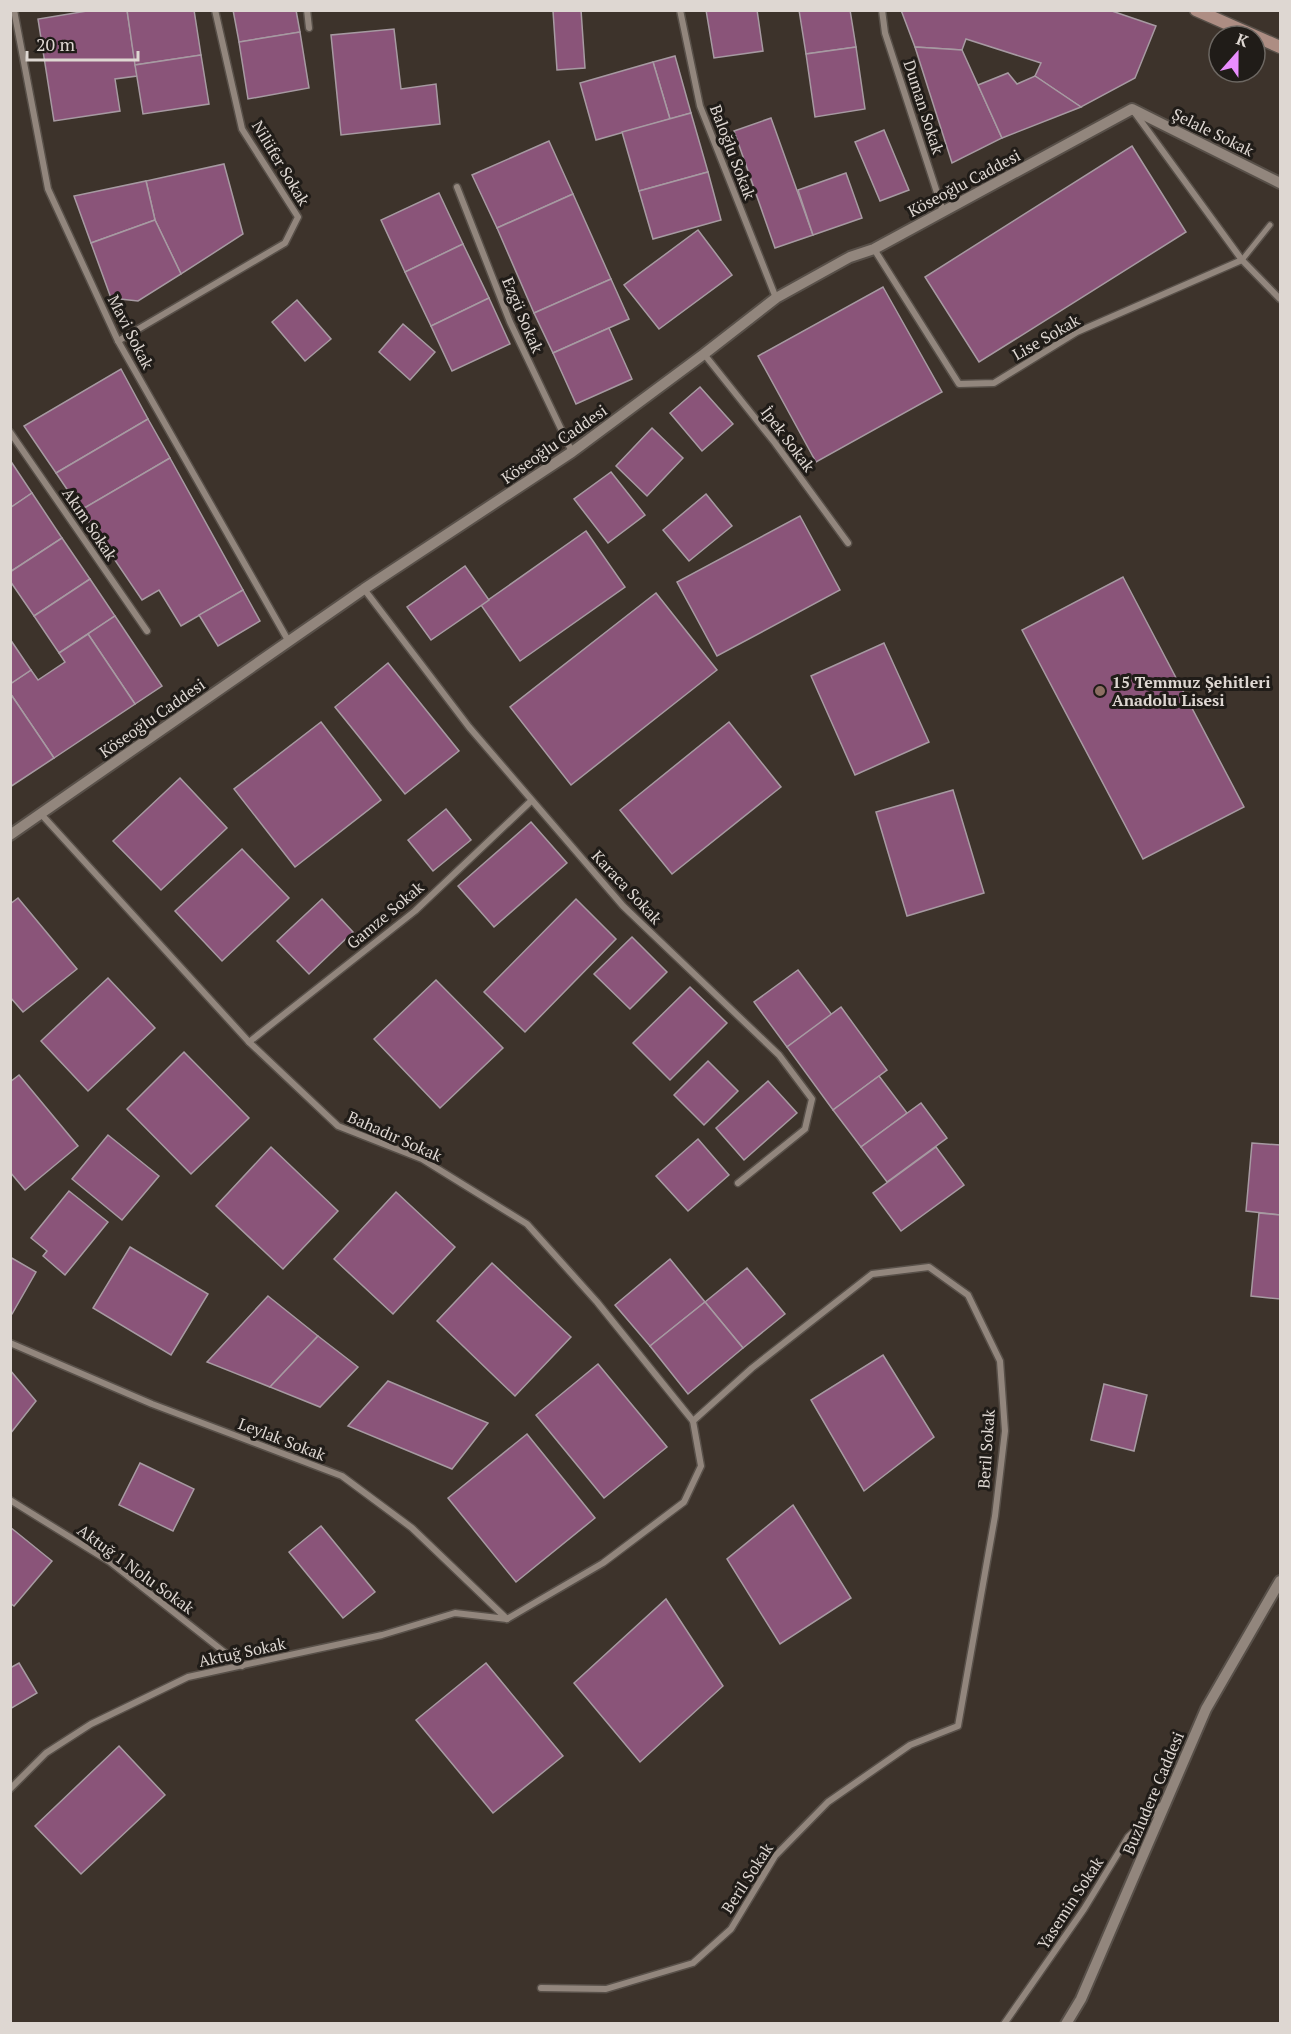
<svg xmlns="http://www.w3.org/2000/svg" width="1291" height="2034" font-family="'PT Serif',serif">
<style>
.building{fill:#8a5479;stroke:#a79aa2;stroke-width:1.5}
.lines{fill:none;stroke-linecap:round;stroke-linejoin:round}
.pedestrian-casing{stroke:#585049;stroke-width:8}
.minor-casing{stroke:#585049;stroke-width:9}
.tertiary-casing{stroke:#585049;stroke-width:14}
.secondary-casing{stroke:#585049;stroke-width:15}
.pedestrian{stroke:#92867d;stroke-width:5}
.minor{stroke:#92867d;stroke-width:6}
.tertiary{stroke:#92867d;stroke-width:10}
.secondary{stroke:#ad8d83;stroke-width:12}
.education-dot{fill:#8d6e63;stroke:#201c18;stroke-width:2}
.labels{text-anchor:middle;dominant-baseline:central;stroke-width:6;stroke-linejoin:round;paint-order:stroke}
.street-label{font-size:16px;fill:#ded7d2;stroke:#201c18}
.poi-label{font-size:16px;font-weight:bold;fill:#ded7d2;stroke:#201c18;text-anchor:start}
</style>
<rect width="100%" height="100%" fill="#3d332b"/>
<g class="building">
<path d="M93 10H127L137 76 115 79 120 111 54 121 38 19Z"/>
<path d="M127 10H194L201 55 135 65Z"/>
<path d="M233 10H296L300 32 239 42Z"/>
<path d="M581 10 585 68 557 70 553 11Z"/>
<path d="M706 10H757L763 51 714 58Z"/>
<path d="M799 10H850L856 47 806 54Z"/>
<path d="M901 10H1109L1156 26 1135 78 1081 107 1035 76 1041 63 966 39 962 50 915 47Z"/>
<path d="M394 29 401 89 436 84 440 124 341 135 331 35Z"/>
<path d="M300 32 309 88 248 99 239 42Z"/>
<path d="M856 47 865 109 815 117 806 54Z"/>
<path d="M915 47 962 50 1002 138 952 163Z"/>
<path d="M201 55 209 104 143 114 135 65Z"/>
<path d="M675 56 691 113 670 119 653 62Z"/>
<path d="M653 62 670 119 596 140 580 83Z"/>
<path d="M1008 73 1017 84 1035 76 1081 107 1002 138 978 85Z"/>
<path d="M691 113 708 172 639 191 622 132Z"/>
<path d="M771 118 813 235 775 248 734 131Z"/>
<path d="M884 130 909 190 880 201 855 142Z"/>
<path d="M549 141 573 194 497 228 472 175Z"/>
<path d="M1132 146 1186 232 979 362 925 277Z"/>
<path d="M224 164 243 234 181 274 155 220 146 181Z"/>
<path d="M708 172 721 220 653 239 639 191Z"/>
<path d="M846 173 862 218 813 235 798 190Z"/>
<path d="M146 181 155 220 91 243 74 196Z"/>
<path d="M439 193 463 244 405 272 381 220Z"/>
<path d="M573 194 611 279 534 313 497 228Z"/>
<path d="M155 220 181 274 138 301 111 298 91 243Z"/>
<path d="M698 230 732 275 659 329 624 285Z"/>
<path d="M463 244 489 298 431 326 405 272Z"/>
<path d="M611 279 629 319 553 353 534 313Z"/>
<path d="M883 287 942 392 816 462 758 356Z"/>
<path d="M489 298 510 344 452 371 431 326Z"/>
<path d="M297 300 331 339 305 361 272 322Z"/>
<path d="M403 324 435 352 410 380 379 352Z"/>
<path d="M609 328 632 379 576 404 553 353Z"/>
<path d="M121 369 148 419 56 473 24 426Z"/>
<path d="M700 387 733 424 702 451 670 413Z"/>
<path d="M148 419 170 458 81 510 56 473Z"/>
<path d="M652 428 683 458 647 496 616 466Z"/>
<path d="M170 458 243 590 181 626 159 590 142 600 81 510Z"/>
<path d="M10 460 32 493 10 508Z"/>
<path d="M611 472 645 515 608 543 574 499Z"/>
<path d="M32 493 62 538 10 572V508Z"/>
<path d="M706 494 732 526 689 561 663 530Z"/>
<path d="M800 516 840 590 717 656 677 582Z"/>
<path d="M586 531 625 587 520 661 481 605Z"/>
<path d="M62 538 90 579 34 616 10 581V572Z"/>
<path d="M465 566 489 600 431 640 407 607Z"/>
<path d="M1123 577 1244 807 1143 859 1022 630Z"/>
<path d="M90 579 115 616 59 653 34 616Z"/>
<path d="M243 590 260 621 218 646 199 615Z"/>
<path d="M656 593 717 670 571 785 510 707Z"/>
<path d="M115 616 162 686 135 704 88 634Z"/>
<path d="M88 634 135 704 54 758 10 693V684L31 670 38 680 65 662 59 653Z"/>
<path d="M10 639 31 670 10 684Z"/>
<path d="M884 643 929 742 855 775 811 676Z"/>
<path d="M388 663 459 751 405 794 335 707Z"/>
<path d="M10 693 54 758 10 787Z"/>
<path d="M321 722 381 800 295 867 234 789Z"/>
<path d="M729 722 781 787 672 874 620 810Z"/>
<path d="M180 778 227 828 161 890 113 841Z"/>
<path d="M953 790 984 893 907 916 876 812Z"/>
<path d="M446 809 471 840 433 871 408 840Z"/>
<path d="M531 822 567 863 494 927 458 886Z"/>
<path d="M242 849 289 898 222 961 175 911Z"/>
<path d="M18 898 77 969 23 1012 10 997V904Z"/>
<path d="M322 899 353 932 309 974 277 941Z"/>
<path d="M576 899 616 939 525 1032 484 992Z"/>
<path d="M632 937 667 972 630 1009 594 974Z"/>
<path d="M798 970 832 1015 787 1047 754 1002Z"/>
<path d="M108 978 155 1028 88 1091 41 1041Z"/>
<path d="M436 980 503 1048 440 1108 374 1039Z"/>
<path d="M690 987 727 1023 670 1080 633 1043Z"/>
<path d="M841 1007 887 1070 833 1110 787 1047Z"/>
<path d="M184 1052 249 1118 191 1174 127 1109Z"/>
<path d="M708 1061 738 1091 704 1125 674 1095Z"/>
<path d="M19 1075 78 1146 25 1190 10 1172V1082Z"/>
<path d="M879 1076 907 1113 861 1147 833 1110Z"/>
<path d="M768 1081 797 1113 744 1160 716 1128Z"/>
<path d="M921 1103 947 1138 887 1182 861 1147Z"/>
<path d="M108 1135 159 1176 122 1220 72 1179Z"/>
<path d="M698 1139 729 1175 688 1211 656 1176Z"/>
<path d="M1252 1143 1280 1145V1215L1246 1211Z"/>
<path d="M271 1147 338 1211 283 1269 216 1206Z"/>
<path d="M936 1147 964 1185 901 1231 873 1193Z"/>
<path d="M69 1191 108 1222 65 1275 43 1256 47 1251 31 1238Z"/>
<path d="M396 1192 455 1247 393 1314 334 1259Z"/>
<path d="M1259 1213 1280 1215V1299L1251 1296Z"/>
<path d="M130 1247 208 1294 171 1355 93 1308Z"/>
<path d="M10 1257 36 1272 12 1314H10Z"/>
<path d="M670 1259 705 1302 650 1346 615 1305Z"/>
<path d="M492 1263 571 1337 515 1396 437 1321Z"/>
<path d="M747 1268 785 1314 743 1348 705 1302Z"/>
<path d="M268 1296 318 1336 270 1387 207 1362Z"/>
<path d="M705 1302 743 1348 688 1394 650 1346Z"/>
<path d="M318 1336 358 1367 320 1407 270 1387Z"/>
<path d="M883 1355 934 1437 864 1491 811 1400Z"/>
<path d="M598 1364 667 1447 604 1498 536 1415Z"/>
<path d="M10 1370 36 1401 10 1434Z"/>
<path d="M388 1381 488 1423 452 1469 348 1426Z"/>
<path d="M1104 1384 1147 1395 1134 1451 1091 1440Z"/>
<path d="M527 1434 595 1518 516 1582 448 1498Z"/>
<path d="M140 1463 194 1489 173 1531 119 1505Z"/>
<path d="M793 1505 851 1598 780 1644 727 1559Z"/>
<path d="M321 1526 375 1592 343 1618 289 1552Z"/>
<path d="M10 1527 52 1561 14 1606 10 1603Z"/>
<path d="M666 1599 723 1686 640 1762 574 1683Z"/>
<path d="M19 1663 37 1693 10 1709V1668Z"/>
<path d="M486 1663 563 1756 493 1813 416 1720Z"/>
<path d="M119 1746 165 1795 81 1874 35 1826Z"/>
</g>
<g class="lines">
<defs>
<path id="pedestrian" d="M1242 260 1270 225"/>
<g id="minor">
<path d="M14 10 48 189 118 341 289 642"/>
<path d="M307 10 309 28"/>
<path d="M680 10 700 106 776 298"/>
<path d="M882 10 885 33 943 211"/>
<path d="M1135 113 1242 260 1280 299"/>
<path d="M457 187 510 322 572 452"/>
<path d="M874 249 959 384 994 383 1077 332 1242 260"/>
<path d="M118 341 285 243 298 217 242 129 215 10"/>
<path d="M704 354 775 443 848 543"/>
<path d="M10 432 147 631"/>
<path d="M364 589 469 727 623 906 779 1055 812 1099 805 1129 738 1183"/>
<path d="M41 814 249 1042 338 1126 422 1159 527 1224 597 1302 693 1421"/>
<path d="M249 1042 415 911 531 801"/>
<path d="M10 1343 152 1404 342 1476 412 1528 507 1619"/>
<path d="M10 1500 110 1562 242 1666"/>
<path d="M507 1619 603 1563 684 1502 701 1466 693 1421 752 1368 872 1274 929 1267 968 1295 1000 1361 1005 1431 995 1516 958 1726 910 1745 828 1802 775 1856 731 1929 693 1963 606 1989 541 1988"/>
<path d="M10 1789 46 1753 91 1724 188 1677 382 1635 455 1613 507 1619"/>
<path d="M1004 2024 1084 1909 1128 1837 1161 1806"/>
</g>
<g id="tertiary">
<path d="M10 835 364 589 572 452 704 354 776 298 850 257 874 249 1132 109 1280 183"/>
<path d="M1066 2024 1081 1999 1206 1709 1280 1581"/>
</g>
<path id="secondary" d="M1196 10 1280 47"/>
</defs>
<use href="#pedestrian" class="pedestrian-casing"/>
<use href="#minor" class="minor-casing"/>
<use href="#tertiary" class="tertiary-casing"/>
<use href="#secondary" class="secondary-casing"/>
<use href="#pedestrian" class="pedestrian"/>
<use href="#minor" class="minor"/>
<use href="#tertiary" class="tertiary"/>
<use href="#secondary" class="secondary"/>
</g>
<circle class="education-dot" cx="1100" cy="691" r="6"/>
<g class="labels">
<g class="street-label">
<text transform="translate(924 107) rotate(72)">Duman Sokak</text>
<text transform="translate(1213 132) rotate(26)">Şelale Sokak</text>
<text transform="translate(733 152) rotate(69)">Baloğlu Sokak</text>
<text transform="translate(281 163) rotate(59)">Nilüfer Sokak</text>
<text transform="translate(964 183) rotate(-28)">Köseoğlu Caddesi</text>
<text transform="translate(523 315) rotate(67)">Ezgü Sokak</text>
<text transform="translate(131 332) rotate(63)">Mavi Sokak</text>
<text transform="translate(1046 337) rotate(-30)">Lise Sokak</text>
<text transform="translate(788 439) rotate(53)">İpek Sokak</text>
<text transform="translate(554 444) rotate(-35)">Köseoğlu Caddesi</text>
<text transform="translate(90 524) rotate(56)">Akım Sokak</text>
<text transform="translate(152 718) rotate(-35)">Köseoğlu Caddesi</text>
<text transform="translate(627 887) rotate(47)">Karaca Sokak</text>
<text transform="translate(385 915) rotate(-40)">Gamze Sokak</text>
<text transform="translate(395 1136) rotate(24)">Bahadır Sokak</text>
<text transform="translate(282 1439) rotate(21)">Leylak Sokak</text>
<text transform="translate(986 1449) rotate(-86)">Beril Sokak</text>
<text transform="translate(136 1569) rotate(36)">Aktuğ 1 Nolu Sokak</text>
<text transform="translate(242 1652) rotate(-12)">Aktuğ Sokak</text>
<text transform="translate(1153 1793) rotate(-67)">Buzludere Caddesi</text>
<text transform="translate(747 1878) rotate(-57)">Beril Sokak</text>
<text transform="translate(1070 1903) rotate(-57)">Yasemin Sokak</text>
</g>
<g class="poi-label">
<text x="1112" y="682">15 Temmuz Şehitleri<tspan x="1112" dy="18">Anadolu Lisesi</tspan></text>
</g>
</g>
<rect width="1291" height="2034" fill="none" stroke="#ded7d2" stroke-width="24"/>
<g transform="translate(1237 54) rotate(21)"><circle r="28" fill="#201c18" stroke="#6c6762" stroke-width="1.5"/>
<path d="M0-4.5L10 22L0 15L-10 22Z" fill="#e98dfe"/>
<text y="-9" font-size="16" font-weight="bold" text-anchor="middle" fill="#ded7d2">K</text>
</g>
<path d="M27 51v9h111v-9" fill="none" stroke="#ded7d2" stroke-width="3"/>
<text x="36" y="51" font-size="18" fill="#ded7d2" stroke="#201c18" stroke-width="4.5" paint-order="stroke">20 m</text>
</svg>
